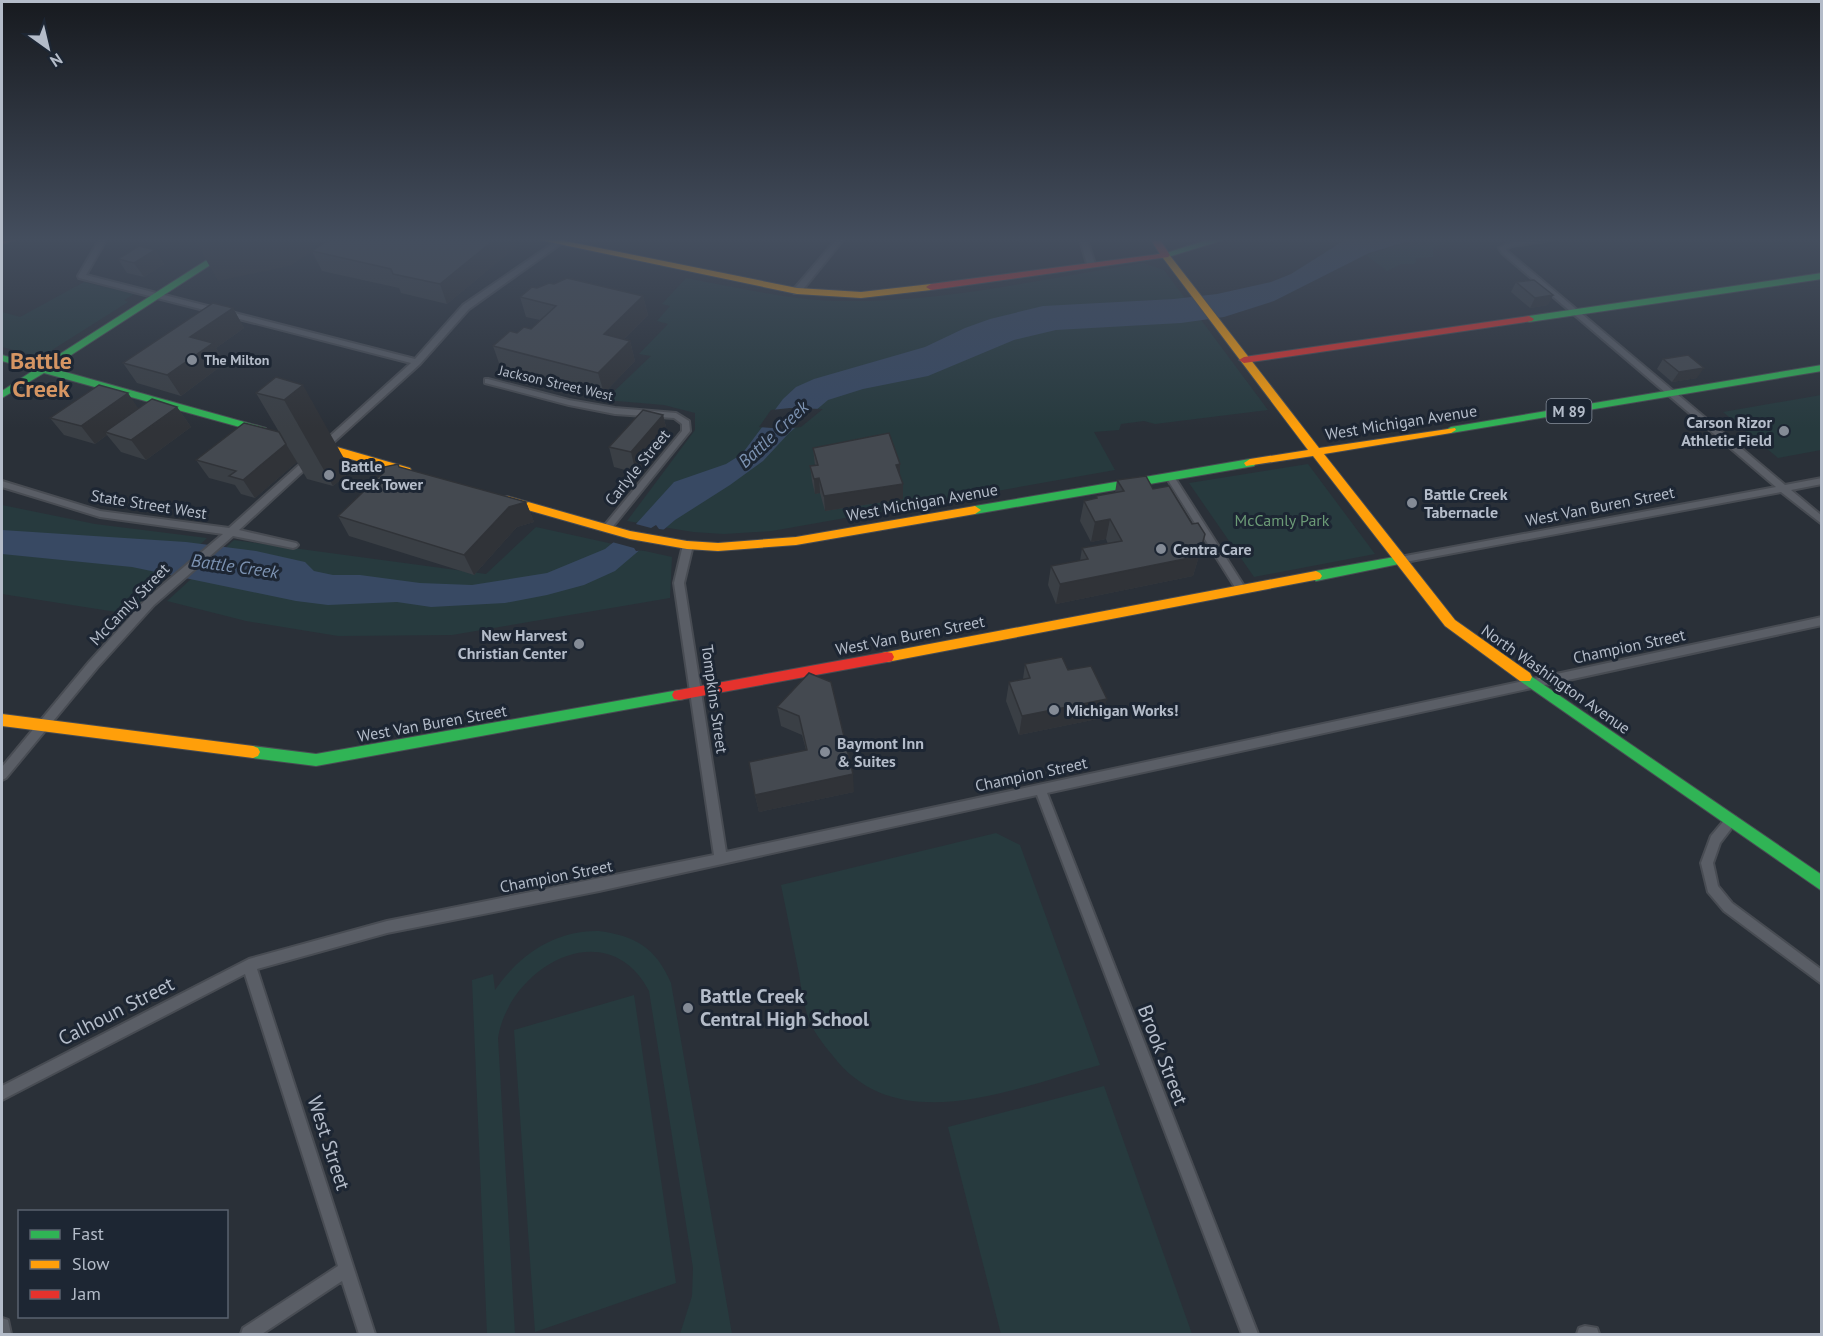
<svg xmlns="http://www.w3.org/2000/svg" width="1823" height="1336" font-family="'PT Sans',sans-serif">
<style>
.green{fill:#273a3e}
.water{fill:#384963}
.pier{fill:#2a3038}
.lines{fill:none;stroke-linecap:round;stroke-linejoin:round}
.street-casing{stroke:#484c53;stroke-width:4}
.fast-casing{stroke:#484c53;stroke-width:2}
.slow-casing{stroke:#484c53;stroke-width:2}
.jam-casing{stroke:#484c53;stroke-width:2}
.street{fill:#5a5e66;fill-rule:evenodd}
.fast{fill:#30b455;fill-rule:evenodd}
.slow{fill:#ff9f0a;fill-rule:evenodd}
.jam{fill:#e5322d;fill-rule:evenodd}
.wall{fill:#3a3f45}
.shaded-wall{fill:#303338}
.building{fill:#444950;stroke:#303338;stroke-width:1.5}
.poi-dot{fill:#848b96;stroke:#1d2633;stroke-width:2}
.labels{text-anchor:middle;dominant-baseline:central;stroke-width:6;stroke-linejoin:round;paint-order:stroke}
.far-poi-label{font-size:14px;font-weight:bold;fill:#b4bcc9;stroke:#1d2633;text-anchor:start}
.far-street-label{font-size:14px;fill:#b4bcc9;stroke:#1d2633}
.shield{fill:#1d2633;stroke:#878f9c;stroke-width:1.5}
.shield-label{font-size:15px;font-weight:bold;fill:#b4bcc9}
.street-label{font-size:16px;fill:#b4bcc9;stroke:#1d2633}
.poi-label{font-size:16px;font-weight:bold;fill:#b4bcc9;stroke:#1d2633;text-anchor:start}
.park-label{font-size:16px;fill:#6b9a76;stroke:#1d2633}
.water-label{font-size:18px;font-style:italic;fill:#7c92b1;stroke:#1d2633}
.near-poi-label{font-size:20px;font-weight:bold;fill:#b4bcc9;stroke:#1d2633;text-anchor:start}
.near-street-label{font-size:20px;fill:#b4bcc9;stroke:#1d2633}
.far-town-label{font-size:24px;font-weight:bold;fill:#d59563;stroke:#1d2633}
</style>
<rect width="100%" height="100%" fill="#2a3038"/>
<g class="green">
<path d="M1414 240H1465L1433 247V257L1416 258 1415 264H1401L1387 271 1366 255Z"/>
<path d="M1143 263 1164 270 1268 410 1155 424 1144 421 1121 424 1119 430 1094 432 1115 470 772 531 724 534 693 532 627 521 695 430V413L664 405 605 400 651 356 639 354 668 324 657 321 670 306 662 304 686 278C741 288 797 302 853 301 950 301 1047 278 1143 263Z"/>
<path d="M84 282 134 294 124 300 128 302 41 357 2 347V312L20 317Z"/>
<path d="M1821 395V450L1778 458 1723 412Z"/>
<path d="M1308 464 1375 554 1254 577 1189 483Z"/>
<path d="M2 505 95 524 207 538 129 614 2 594Z"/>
<path d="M536 527 672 557 670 598 452 635 338 636 246 621 167 601 234 540 486 574Z"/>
<path d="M996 833 1020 845 1100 1065C1017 1087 898 1141 833 1056 823 1044 811 1029 807 1014 803 1001 801 987 799 974 793 944 787 914 781 885Z"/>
<path d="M599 931C636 936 656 948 671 983L732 1334H680L692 1296 693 1268 649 991C607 911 509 967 498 1038L515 1334H487L472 980 493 974 495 990C519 955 555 930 599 931Z"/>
<path d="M634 995 676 1283 535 1332 514 1030Z"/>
<path d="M1104 1086 1192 1334H1001L948 1127Z"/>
</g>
<path class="water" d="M1345 240H1412L1369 253 1274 301 1224 317 1181 323 1056 330 1014 340 928 376 863 389 828 400 789 433 763 461 730 485 675 520 615 571 584 585 547 595 505 603 431 607 397 602 328 605 296 601 132 567 2 554V530L186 542 256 551 305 562 314 571 333 575H360L420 583 472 585 547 573 605 549 636 524 674 482 726 464 742 454 783 399 796 387 814 379 925 347 965 328 990 319 1043 306 1174 299 1217 294 1271 282 1291 274Z"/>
<g class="pier">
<path d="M790 408 823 409 801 427 785 429 759 427 771 410Z"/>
<path d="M632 523 651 528 656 525 659 529 667 530 646 550 636 551 634 548 612 542Z"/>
</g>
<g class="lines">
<defs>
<g id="street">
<path d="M99 240H106L86 275 415 359 463 305 558 240H566L469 309 420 364 325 450 322 451 318 448 319 446 411 363 79 278 78 276Z"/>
<path d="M836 240H843L800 293H794V289Z"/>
<path d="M1080 240H1087L1095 264 1094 266 1087 264Z"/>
<path d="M1525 240H1552L1512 246 1506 249 1507 251 1785 485 1822 478V484L1791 490 1822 516V524L1781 492 1400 563 1397 562 1395 560 1397 558 1400 557 1776 487 1502 253 1499 248 1509 243Z"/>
<path d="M485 379H488L569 400 615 408 676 413 689 421 690 431 610 530 607 531 602 528 604 526 682 431V424L674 418 615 414 569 405 485 383Z"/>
<path d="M311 456 315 459 314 461 239 530 296 543 298 545 296 547 293 548 233 536 154 605 97 668 6 778 2 780V767L89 662 146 599 223 534 100 517 2 487V481L100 511 229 528 308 457Z"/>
<path d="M1170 474 1173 475 1244 586 1246 589 1244 592H1238L1166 477Z"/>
<path d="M688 542 693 545 684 583 726 852 1822 617V625L1047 793 1258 1334H1242L1037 795 599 891 387 933 257 969 375 1334H359L342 1281 262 1334H241L243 1328 338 1266 245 974 2 1100V1086L249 959 387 921 714 855 674 583 683 545Z"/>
<path d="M1731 816 1735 817 1737 821 1720 843 1713 863 1718 886 1732 903 1822 970V984L1724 911 1708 892 1701 863 1711 836 1727 817Z"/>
<path d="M2 1318 8 1320 11 1334H2Z"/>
<path d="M1585 1326 1597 1328 1599 1334H1577L1579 1328Z"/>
</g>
<g id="fast">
<path d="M238 240H249L51 368 266 428V432H258L44 373 2 398V391L34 370 2 361V355L41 366Z"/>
<path d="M1207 240H1223L1165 258 1160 255Z"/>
<path d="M1822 273V279L1529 322 1524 319 1529 316Z"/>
<path d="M1822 365V371L1451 433 1446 430 1451 427Z"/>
<path d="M1250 459 1256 463 1254 466 975 514 969 510 975 506Z"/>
<path d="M1400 556 1404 557 1406 560 1404 563 1316 581 1310 576 1316 571Z"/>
<path d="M1525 672 1822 875V891L1520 681 1518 677 1520 673Z"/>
<path d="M679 690 684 691 686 695 684 699 679 700 316 766 253 758 248 756 246 752 248 748 253 746 316 754Z"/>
</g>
<g id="slow">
<path d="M540 240H560L797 288 861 292 931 284 936 287 931 290 861 298 797 294Z"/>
<path d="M1165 252 1168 253 1319 448 1455 428 1456 430 1451 433 1324 454 1455 620 1530 673 1532 677 1530 681H1520L1445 626 1313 456 1246 466 1244 463 1250 459 1308 450 1163 258 1153 256Z"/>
<path d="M323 443 410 468 412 471 406 475 319 450 317 447Z"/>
<path d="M507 496 630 531 687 541 718 543 796 537 975 506 981 510 975 514 796 545 718 551 687 549 630 539 503 503 501 500 503 497Z"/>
<path d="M1316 571 1320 573 1322 576 1320 579 887 662 882 661 880 657 882 653 887 652Z"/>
<path d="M2 714 253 746 258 748 260 752 258 756 253 758 2 726Z"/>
</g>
<g id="jam">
<path d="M2 240H16L2 244Z"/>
<path d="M1151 240H1160L1170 255 1168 257 931 290 926 287 931 284 1160 254Z"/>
<path d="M1529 316 1534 319 1532 321 1244 363 1239 360 1244 357Z"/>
<path d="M887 652 892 653 894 657 892 661 887 662 679 700 674 699 672 695 674 691 679 690Z"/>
</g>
</defs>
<use href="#street" class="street-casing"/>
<use href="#fast" class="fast-casing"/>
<use href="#slow" class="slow-casing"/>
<use href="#jam" class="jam-casing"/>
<use href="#street" class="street"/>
<use href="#fast" class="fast"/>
<use href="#slow" class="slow"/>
<use href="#jam" class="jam"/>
</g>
<g class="wall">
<path d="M322 240H514L516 247 447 304 401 293 399 288 322 271 312 251 323 243Z"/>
<path d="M155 250 164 264 144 277 127 273 118 259Z"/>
<path d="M1516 282 1548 305 1530 308 1511 292Z"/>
<path d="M554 284 643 296 648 315 624 339 630 341 635 361 604 393 500 366 493 346 517 333 531 329 540 320 526 317 520 297 537 288Z"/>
<path d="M233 308 244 328 216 348 225 363 181 396 137 383 123 363Z"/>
<path d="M1663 359 1697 378 1672 382 1657 369Z"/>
<path d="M276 377 351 471 333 486 307 479 297 462 255 498 241 494 235 485 209 478 196 460 279 432 256 393Z"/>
<path d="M177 407 191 427 146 460 121 452 107 435 95 444 64 435 50 418 139 408Z"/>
<path d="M663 415 668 435 636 473 614 467 609 447Z"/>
<path d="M813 448 900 479 903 484V499L825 511 820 493 815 494 812 481 810 466H815Z"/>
<path d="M399 467 526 502 534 522 517 527 474 575 349 536 338 516Z"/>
<path d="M1117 480 1153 489 1199 556 1193 576 1056 604 1048 585 1051 566 1080 561 1082 548 1108 544 1106 539 1091 542 1080 521 1084 501 1096 499V496L1115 493Z"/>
<path d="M1025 664 1068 670 1102 718 1019 735 1006 701 1009 682 1023 679Z"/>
<path d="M809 673 854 792 759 812 755 795 806 750 802 735 781 726 777 707Z"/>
</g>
<g class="shaded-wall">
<path d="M195 240H309L314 250 290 266 218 281Z"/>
<path d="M494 240H514L516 247 447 304 440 284Z"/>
<path d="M155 250 164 264 144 277 134 263Z"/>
<path d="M1553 295 1548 305 1530 308 1535 298Z"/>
<path d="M643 296 648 315 609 354 604 334Z"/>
<path d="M233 308 244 328 216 348 225 363 181 396 167 375 190 337Z"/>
<path d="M630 341 635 361 604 393 598 373Z"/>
<path d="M1704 368 1697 378 1672 382 1679 372Z"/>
<path d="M303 385 351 471 333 486 284 400Z"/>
<path d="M128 393 140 411 105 432 107 435 95 444 81 426Z"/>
<path d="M177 407 191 427 146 460 131 440Z"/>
<path d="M663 415 668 435 636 473 631 452Z"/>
<path d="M286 444 297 462 255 498 243 480Z"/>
<path d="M900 464V479L896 465Z"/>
<path d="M819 478 820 493 815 494 814 479Z"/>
<path d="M903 484V499L825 511 824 496Z"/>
<path d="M526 502 534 522 517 527 474 575 464 555 509 507Z"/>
<path d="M1110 519 1106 539 1091 542 1095 522Z"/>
<path d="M1199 556 1193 576 1056 604 1060 584Z"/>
<path d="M1107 699 1102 718 1019 735 1022 716Z"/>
<path d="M853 774 854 792 759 812 755 795Z"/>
</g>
<g class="building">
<path d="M325 240H494L440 284 393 274 391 269 312 251 327 241Z"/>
<path d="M139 246 155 250 134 263 118 259Z"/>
<path d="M567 278 643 296 604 334 630 341 598 373 493 346 510 331 517 333 524 327 531 329 556 306 520 297 532 287 537 288 549 283 554 284Z"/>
<path d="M1534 280 1553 295 1535 298 1516 282Z"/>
<path d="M213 303 233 308 190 337 213 343 167 375 123 363Z"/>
<path d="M1688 355 1704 368 1679 372 1663 359Z"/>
<path d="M276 377 303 385 284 400 256 393Z"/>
<path d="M99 385 128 393 81 426 50 418Z"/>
<path d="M152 399 177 407 131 440 105 432Z"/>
<path d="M643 410 663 415 631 452 609 447Z"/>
<path d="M244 423 279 432 286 444 243 480 229 476 236 471 196 460Z"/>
<path d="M889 433 900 464 896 465 903 484 824 496 819 478 814 479 810 466 818 465 813 448Z"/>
<path d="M398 464 399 467 526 502 509 507 464 555 338 516 384 472V467Z"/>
<path d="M1146 476 1153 489 1169 486 1192 524 1198 523 1205 534 1199 556 1060 584 1051 566 1088 559 1082 548 1122 541 1110 519 1095 522 1084 501 1097 498 1096 496 1124 491 1117 480Z"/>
<path d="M1062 657 1068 670 1091 666 1107 699 1022 716 1009 682 1030 678 1025 664Z"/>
<path d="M809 673 831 682 853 774 755 795 749 762 807 750 799 716 777 707Z"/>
</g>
<linearGradient id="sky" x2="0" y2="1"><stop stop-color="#171a1f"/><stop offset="0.56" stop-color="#444e5e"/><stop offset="1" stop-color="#444e5e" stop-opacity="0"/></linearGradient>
<rect width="1823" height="428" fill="url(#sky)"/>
<g class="poi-dot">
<circle cx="192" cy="360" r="6"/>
<circle cx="1784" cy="431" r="6"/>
<circle cx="329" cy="475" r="6"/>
<circle cx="1412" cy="503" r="6"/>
<circle cx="1161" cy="549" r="6"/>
<circle cx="579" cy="644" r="6"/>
<circle cx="1054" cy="710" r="6"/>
<circle cx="825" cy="752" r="6"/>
<circle cx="688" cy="1008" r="6"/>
</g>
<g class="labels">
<g class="far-poi-label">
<text x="204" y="360">The Milton</text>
</g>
<g class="far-street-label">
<text transform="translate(556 383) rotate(13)">Jackson Street West</text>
</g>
<rect class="shield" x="1546.5" y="399" width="45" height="24" rx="4.5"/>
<g class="shield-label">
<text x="1569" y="411">M 89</text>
</g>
<g class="street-label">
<text transform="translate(1401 422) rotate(-9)">West Michigan Avenue</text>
<text transform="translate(637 467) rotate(-51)">Carlyle Street</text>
<text transform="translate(922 502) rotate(-10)">West Michigan Avenue</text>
<text transform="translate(149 504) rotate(9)">State Street West</text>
<text transform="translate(1600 506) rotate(-11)">West Van Buren Street</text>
<text transform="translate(129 604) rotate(-46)">McCamly Street</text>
<text transform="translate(910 635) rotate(-11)">West Van Buren Street</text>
<text transform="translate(1629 646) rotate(-12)">Champion Street</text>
<text transform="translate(1556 679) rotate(35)">North Washington Avenue</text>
<text transform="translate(715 699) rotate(82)">Tompkins Street</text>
<text transform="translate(432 723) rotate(-10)">West Van Buren Street</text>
<text transform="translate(1031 774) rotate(-12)">Champion Street</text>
<text transform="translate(556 876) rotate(-11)">Champion Street</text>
</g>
<g class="poi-label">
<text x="1772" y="422" text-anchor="end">Carson Rizor<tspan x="1772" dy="18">Athletic Field</tspan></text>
<text x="341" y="466">Battle<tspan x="341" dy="18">Creek Tower</tspan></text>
<text x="1424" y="494">Battle Creek<tspan x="1424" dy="18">Tabernacle</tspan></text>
<text x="1173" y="549">Centra Care</text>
<text x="567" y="635" text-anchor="end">New Harvest<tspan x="567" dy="18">Christian Center</tspan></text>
<text x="1066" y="710">Michigan Works!</text>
<text x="837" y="743">Baymont Inn<tspan x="837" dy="18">&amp; Suites</tspan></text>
</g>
<g class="park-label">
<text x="1282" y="520">McCamly Park</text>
</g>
<g class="water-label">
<text transform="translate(773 434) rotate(-43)">Battle Creek</text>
<text transform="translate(235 566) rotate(8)">Battle Creek</text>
</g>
<g class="near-poi-label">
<text x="700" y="996">Battle Creek<tspan x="700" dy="23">Central High School</tspan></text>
</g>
<g class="near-street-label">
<text transform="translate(116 1011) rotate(-27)">Calhoun Street</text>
<text transform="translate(1163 1055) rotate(69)">Brook Street</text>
<text transform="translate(329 1143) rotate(72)">West Street</text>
</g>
<g class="far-town-label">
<text x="41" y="360">Battle<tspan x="41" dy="28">Creek</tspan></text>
</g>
</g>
<rect width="1823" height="1336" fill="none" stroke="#b4bcc9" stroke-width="6"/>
<rect x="18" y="1210" width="210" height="108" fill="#1d2633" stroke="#59626f" stroke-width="1.5"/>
<rect x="30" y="1230" width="30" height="9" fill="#30b455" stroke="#59626f" stroke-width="1.5"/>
<text x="72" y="1240" font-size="18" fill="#b4bcc9">Fast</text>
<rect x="30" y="1260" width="30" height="9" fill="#ff9f0a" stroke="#59626f" stroke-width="1.5"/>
<text x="72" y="1270" font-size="18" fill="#b4bcc9">Slow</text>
<rect x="30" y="1290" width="30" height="9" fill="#e5322d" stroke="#59626f" stroke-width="1.5"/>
<text x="72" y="1300" font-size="18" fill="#b4bcc9">Jam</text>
<g transform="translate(48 48) rotate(146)" stroke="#1d2633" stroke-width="4.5" paint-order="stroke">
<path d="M0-4.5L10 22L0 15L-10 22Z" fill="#b4bcc9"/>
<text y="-9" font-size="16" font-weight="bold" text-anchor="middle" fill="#b4bcc9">N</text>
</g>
</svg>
